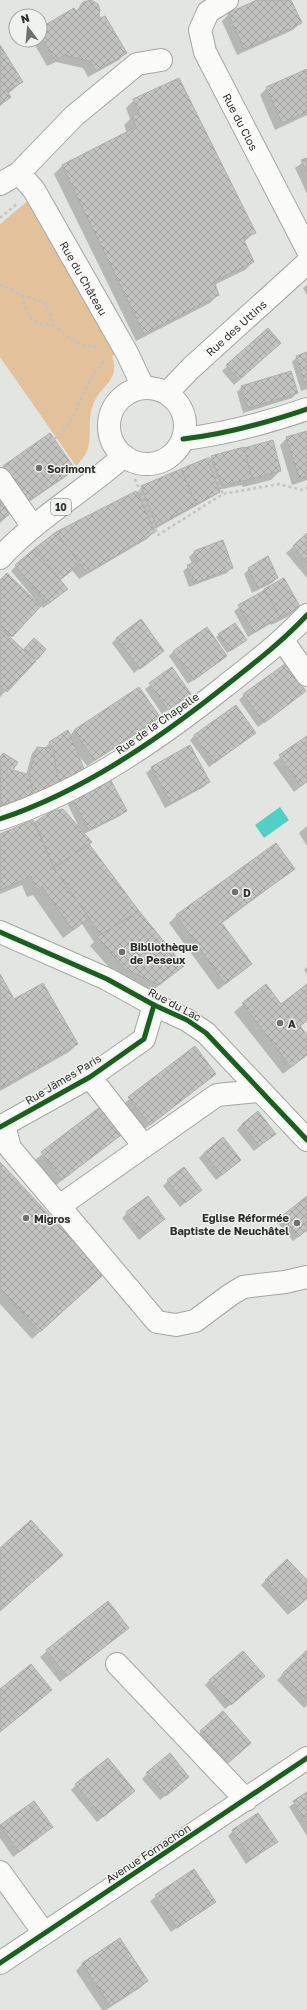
<svg xmlns="http://www.w3.org/2000/svg" width="307" height="2010" font-family="'Golos Text',sans-serif">
<style>
.green{fill:#e3c29b}
.water{fill:#51d0c6}
.shadow{fill:#0003}
.building{fill:url(#building-cross-hatch);stroke:#aeafab}
.lines{fill:none;stroke-linecap:round;stroke-linejoin:round}
.minor-casing{stroke:#a4a6a2;stroke-width:24}
.major-casing{stroke:#a4a6a2;stroke-width:24}
.path{stroke:#c3c3c2;stroke-width:2.5;stroke-dasharray:3 3;stroke-linecap:butt}
.minor{stroke:#fbfbfa;stroke-width:22}
.major{stroke:#fbfbfa;stroke-width:22}
.cycleway-casing{stroke:#f0f3ed;stroke-width:8}
.cycleway{stroke:#1b5e20;stroke-width:5}
.poi-dot{fill:#6f716e;stroke:#f0f3ed;stroke-width:1.5}
.labels{text-anchor:middle;dominant-baseline:central;stroke-width:3;stroke-linejoin:round;paint-order:stroke}
.shield{fill:#f0f3ed;stroke:#6a6c69;stroke-width:1}
.shield-label{font-size:10px;font-weight:bold;fill:#313230}
.street-label{font-size:11px;fill:#313230;stroke:#f0f3ed}
.poi-label{font-size:11px;font-weight:bold;fill:#313230;stroke:#f0f3ed;text-anchor:start}
</style>
<defs>
<pattern id="building-cross-hatch" width="8" height="8" patternUnits="userSpaceOnUse"><rect width="8" height="8" fill="#c3c3c0"/><path d="M0 0l8 8M0 8l8-8" fill="none" stroke="#9f9f9c"/></pattern>
</defs>
<rect width="100%" height="100%" fill="#e3e5e0"/>
<path class="green" d="M29 200 117 354 112 356C121 381 100 385 93 405 87 419 92 434 88 448 86 455 81 461 76 466L0 357V224Z"/>
<path class="water" d="M280 807 289 820 264 838 255 825Z"/>
<g class="shadow">
<path d="M259 0H290L300 23 293 30 237 55 222 21 229 14Z"/>
<path d="M83 3 98 15 125 53 119 60 88 77 83 68 56 62 47 66 32 40H40V29L75 12Z"/>
<path d="M0 46 22 82 8 94 10 97 0 106Z"/>
<path d="M307 70V115L275 130 260 95 267 88Z"/>
<path d="M179 79 254 233 244 242 253 262 245 270 214 285 218 295 210 303 136 341 54 174 62 166 127 133 124 125 130 119 126 108 134 100Z"/>
<path d="M307 159V194L295 168Z"/>
<path d="M307 285V295L303 288Z"/>
<path d="M268 329 275 348 234 385 222 371Z"/>
<path d="M307 353V389L301 391 292 362 297 357Z"/>
<path d="M242 387 297 393 292 398 243 413 237 392Z"/>
<path d="M307 432V480L292 485 280 445 287 438Z"/>
<path d="M50 435 74 469 67 476 20 508 0 470Z"/>
<path d="M212 457 280 471 271 480 243 487 242 485 218 490 219 491 214 496 153 530 154 532 147 539 79 579 72 570 59 581 61 594 43 608 40 605 9 638 23 651 31 642 45 649 0 697V581L37 604 38 603 11 571 16 566 56 533 136 493 142 487 207 462Z"/>
<path d="M0 489 14 510 0 523Z"/>
<path d="M307 535V578L286 553Z"/>
<path d="M222 541 232 567 227 573 189 587 183 571 192 564 189 557 194 552Z"/>
<path d="M249 569 277 578 272 583 252 593 244 574Z"/>
<path d="M264 590 298 607 289 616 271 625 270 624 248 637 234 611Z"/>
<path d="M219 635 243 642 227 653 216 637Z"/>
<path d="M117 638 163 651 134 673 112 643Z"/>
<path d="M174 651 226 656 188 684 169 656Z"/>
<path d="M172 669 184 699 162 714 145 689Z"/>
<path d="M305 691 258 727 239 700 244 695Z"/>
<path d="M158 717 152 724 87 766 76 752 79 776 0 808V757L3 754 11 770 26 775 32 753 37 748 45 749 44 748 50 743 69 736 75 730Z"/>
<path d="M255 733 209 767 190 740 195 735Z"/>
<path d="M307 737V782L294 792 273 763Z"/>
<path d="M190 747 209 782 204 787 165 808 146 773 152 768Z"/>
<path d="M70 794 126 811 120 816 84 834 88 844 138 911 182 966 150 993 117 976 90 946 94 942 82 924 63 938 33 895 27 897 22 885 0 894V835L33 821 35 823 53 812 80 829 65 799Z"/>
<path d="M307 826V846L299 833Z"/>
<path d="M275 844 294 869 221 924 251 964 218 990 169 923 176 916Z"/>
<path d="M307 967V974L304 970Z"/>
<path d="M0 976 14 1000 77 1044 69 1052 0 1091Z"/>
<path d="M307 985V1021L299 1027 307 1037V1055L283 1074 234 1012 265 986 281 1005Z"/>
<path d="M194 1047 215 1074 142 1131 122 1105Z"/>
<path d="M104 1105 124 1131 55 1186 35 1160Z"/>
<path d="M242 1124 275 1134 254 1151 237 1130Z"/>
<path d="M204 1153 235 1165 216 1180 199 1158Z"/>
<path d="M0 1163 94 1282 32 1339 0 1304Z"/>
<path d="M168 1181 200 1190 180 1207 163 1186Z"/>
<path d="M307 1197V1230L293 1241 277 1222Z"/>
<path d="M127 1213 164 1219 139 1240 122 1218Z"/>
<path d="M266 1580 307 1581V1597L288 1615 261 1585Z"/>
<path d="M128 1628 60 1682 40 1657 47 1651Z"/>
<path d="M307 1651V1705L304 1708 277 1680Z"/>
<path d="M210 1680 258 1681 225 1709 205 1685Z"/>
<path d="M201 1732 245 1748 223 1767 196 1737Z"/>
<path d="M147 1774 183 1781 160 1800 142 1779Z"/>
<path d="M76 1785 134 1791 97 1822 71 1790Z"/>
<path d="M307 1794V1836L289 1807Z"/>
<path d="M34 1802 52 1827 13 1857 0 1838V1826Z"/>
<path d="M233 1831 276 1842 246 1864 228 1836Z"/>
<path d="M193 1870 215 1902 171 1932 150 1901Z"/>
<path d="M119 1939 147 1981 140 1988 106 2010H102L76 1971 82 1964Z"/>
</g>
<g class="building">
<path d="M91 0 98 4 100 10 99 15 100 18 105 16 127 53 96 71 90 61 64 55 55 60 40 35V28L74 8 76 11 80 10V6L83 2Z"/>
<path d="M257 0H291L302 23 244 49 228 13Z"/>
<path d="M0 45 23 82 7 91 11 97 0 105Z"/>
<path d="M307 69V112L282 123 266 87Z"/>
<path d="M179 78 256 233 243 238 254 262 214 281 219 295 144 334 62 165 136 127 132 116 139 113 133 99Z"/>
<path d="M307 158V173L301 160Z"/>
<path d="M268 328 281 343 239 380 226 365Z"/>
<path d="M307 352V386H306L296 356Z"/>
<path d="M291 371 298 393 248 408 241 386Z"/>
<path d="M307 431V476L299 478 286 437Z"/>
<path d="M50 433 75 469 27 502 3 466Z"/>
<path d="M273 440 281 471 252 479 244 448Z"/>
<path d="M244 447 252 479 222 485 211 456Z"/>
<path d="M207 458 220 492 196 504 181 469Z"/>
<path d="M181 469 196 504 157 526 141 486Z"/>
<path d="M0 487 15 510 0 521Z"/>
<path d="M136 491 155 532 87 573 56 532Z"/>
<path d="M56 532 80 564 60 580 34 549Z"/>
<path d="M307 533V563L293 546Z"/>
<path d="M223 540 233 568 194 583 187 565 198 561 194 551Z"/>
<path d="M34 549 68 589 48 604 15 565Z"/>
<path d="M268 556 278 578 258 588 248 568Z"/>
<path d="M7 573 41 606 12 637 0 625V580Z"/>
<path d="M284 578 300 607 280 617 264 589Z"/>
<path d="M265 590 280 617 254 632 238 605Z"/>
<path d="M141 619 164 651 140 669 116 638Z"/>
<path d="M235 623 247 640 230 651 218 634Z"/>
<path d="M207 627 227 656 194 680 173 651Z"/>
<path d="M2 630 36 661 7 692 0 686V632Z"/>
<path d="M34 638 46 649 37 660 24 649Z"/>
<path d="M285 664 306 691 264 723 243 694Z"/>
<path d="M172 667 191 694 168 710 149 683Z"/>
<path d="M139 687 160 717 94 760 74 730Z"/>
<path d="M236 705 256 733 214 763 194 735Z"/>
<path d="M68 730 85 771 59 787 53 749 49 742Z"/>
<path d="M307 736V781L301 786 279 755Z"/>
<path d="M190 745 210 782 171 803 151 767Z"/>
<path d="M37 747 53 749 60 791 34 798 29 775Z"/>
<path d="M3 753 18 762 13 770 29 775 34 798 2 804 1 808 0 757Z"/>
<path d="M107 773 127 811 89 830 69 793Z"/>
<path d="M63 809 92 842 54 868 35 822 52 811Z"/>
<path d="M33 820 54 868 89 918 73 930 42 887 36 889 31 876 0 890V834Z"/>
<path d="M276 843 295 869 221 922 252 964 225 984 176 915Z"/>
<path d="M89 844 139 911 101 935 54 868Z"/>
<path d="M139 911 184 966 159 985 125 969 97 937Z"/>
<path d="M0 974 14 999 43 983 78 1044 0 1088Z"/>
<path d="M266 984 281 1004 307 984V1020L300 1026 307 1035V1055L291 1067 242 1003Z"/>
<path d="M195 1046 216 1074 150 1125 128 1097Z"/>
<path d="M104 1104 125 1132 62 1180 41 1152Z"/>
<path d="M258 1111 276 1134 259 1146 242 1124Z"/>
<path d="M223 1137 241 1160 222 1175 204 1153Z"/>
<path d="M0 1162 104 1274 40 1332 0 1288Z"/>
<path d="M184 1167 202 1190 185 1203 167 1180Z"/>
<path d="M148 1196 165 1219 144 1235 126 1212Z"/>
<path d="M307 1196V1230L298 1237 282 1216Z"/>
<path d="M31 1520 63 1555 0 1611V1548Z"/>
<path d="M287 1559 307 1580V1598L294 1610 265 1580Z"/>
<path d="M108 1601 129 1628 67 1676 46 1650Z"/>
<path d="M307 1650V1700L282 1674Z"/>
<path d="M243 1651 265 1676 231 1705 209 1680Z"/>
<path d="M31 1664 52 1690 0 1732V1689Z"/>
<path d="M223 1711 251 1743 228 1763 200 1731Z"/>
<path d="M170 1753 189 1777 166 1796 146 1773Z"/>
<path d="M108 1758 135 1791 103 1817 75 1784Z"/>
<path d="M307 1792V1823L293 1801Z"/>
<path d="M34 1801 53 1827 19 1852 0 1825Z"/>
<path d="M258 1813 278 1842 251 1859 232 1830Z"/>
<path d="M194 1869 216 1902 177 1928 155 1895Z"/>
<path d="M120 1938 148 1981 110 2006 82 1963Z"/>
</g>
<g class="lines">
<defs>
<g id="minor">
<path id="s1" d="M227 0 208 12 200 30 205 52 307 249"/>
<path id="s2" d="M19 173 34 190 127 353 143 387"/>
<path d="M0 184 19 173 74 116 137 64 161 60"/>
<path id="s3" d="M167 393 191 368 307 263"/>
<path d="M0 479 33 527"/>
<path d="M283 641 307 675"/>
<path d="M0 819C83 791 156 741 224 687 253 664 282 642 307 615"/>
<path d="M0 932 107 979 154 1005 187 1020 206 1033 307 1140"/>
<path d="M90 1077 144 1146"/>
<path d="M4 1125 10 1148 157 1322 176 1325 195 1321 230 1295 243 1287 285 1282 307 1277"/>
<path d="M0 1127 90 1077 144 1039 154 1005"/>
<path d="M68 1200 217 1095 259 1091"/>
<path d="M117 1664 246 1800"/>
<path d="M0 1872 44 1933"/>
<path d="M0 1963 307 1758"/>
</g>
<g id="major">
<circle cx="147" cy="426" r="38"/>
<path d="M183 439C226 434 266 423 307 409"/>
<path d="M0 558C36 519 84 491 124 456"/>
</g>
</defs>
<use href="#minor" class="minor-casing"/>
<use href="#major" class="major-casing"/>
<g class="path">
<path d="M0 218 18 203"/>
<path d="M0 284 22 295 44 302 50 313 53 325 77 343 98 348"/>
<path d="M22 295C26 315 30 326 53 325"/>
<path d="M54 439C60 433 69 425 73 417 83 397 88 376 106 360"/>
<path d="M208 457 223 494"/>
<path d="M135 479 158 535 223 494 279 484 302 490 307 488"/>
</g>
<use href="#minor" class="minor"/>
<use href="#major" class="major"/>
<defs>
<g id="cycleway">
<path d="M183 439C226 434 266 423 307 409"/>
<path d="M0 819C83 791 156 741 224 687 253 664 282 642 307 615"/>
<path d="M0 932 107 979 154 1005 187 1020 206 1033 307 1140"/>
<path d="M0 1127 90 1077 144 1039 154 1005"/>
<path d="M0 1963 307 1758"/>
</g>
</defs>
<use href="#cycleway" class="cycleway-casing"/>
<use href="#cycleway" class="cycleway"/>
</g>
<g class="poi-dot">
<circle cx="39" cy="468" r="4"/>
<circle cx="235" cy="892" r="4"/>
<circle cx="122" cy="952" r="4"/>
<circle cx="280" cy="1023" r="4"/>
<circle cx="26" cy="1218" r="4"/>
<circle cx="297" cy="1223" r="4"/>
</g>
<g class="labels">
<rect class="shield" x="51" y="499" width="20" height="16" rx="3"/>
<g class="shield-label">
<text x="61" y="507">10</text>
</g>
<g class="street-label">
<text stroke="none"><textPath href="#s1" startOffset="143">Rue du Clos</textPath></text>
<text stroke="none"><textPath href="#s2" startOffset="124">Rue du Château</textPath></text>
<text stroke="none"><textPath href="#s3" startOffset="95">Rue des Uttins</textPath></text>
<text transform="translate(157 723) rotate(-35)">Rue de la Chapelle</text>
<text transform="translate(175 1004) rotate(28)">Rue du Lac</text>
<text transform="translate(63 1079) rotate(-31)">Rue Jämes Paris</text>
<text transform="translate(148 1853) rotate(-33)">Avenue Fornachon</text>
</g>
<g class="poi-label">
<text x="47" y="468">Sorimont</text>
<text x="243" y="892">D</text>
<text x="130" y="946">Bibliothèque<tspan x="130" dy="13">de Peseux</tspan></text>
<text x="288" y="1023">A</text>
<text x="289" y="1217" text-anchor="end">Eglise Réformée<tspan x="289" dy="13">Baptiste de Neuchâtel</tspan></text>
<text x="34" y="1218">Migros</text>
</g>
</g>
<g transform="translate(28 28) rotate(344)"><circle r="19" fill="#f0f3ed" stroke="#a4a6a1"/>
<path d="M0-3L7 15L0 10L-7 15Z" fill="#6f716e"/>
<text y="-6" font-size="11" font-weight="bold" text-anchor="middle" fill="#313230">N</text>
</g>
</svg>
